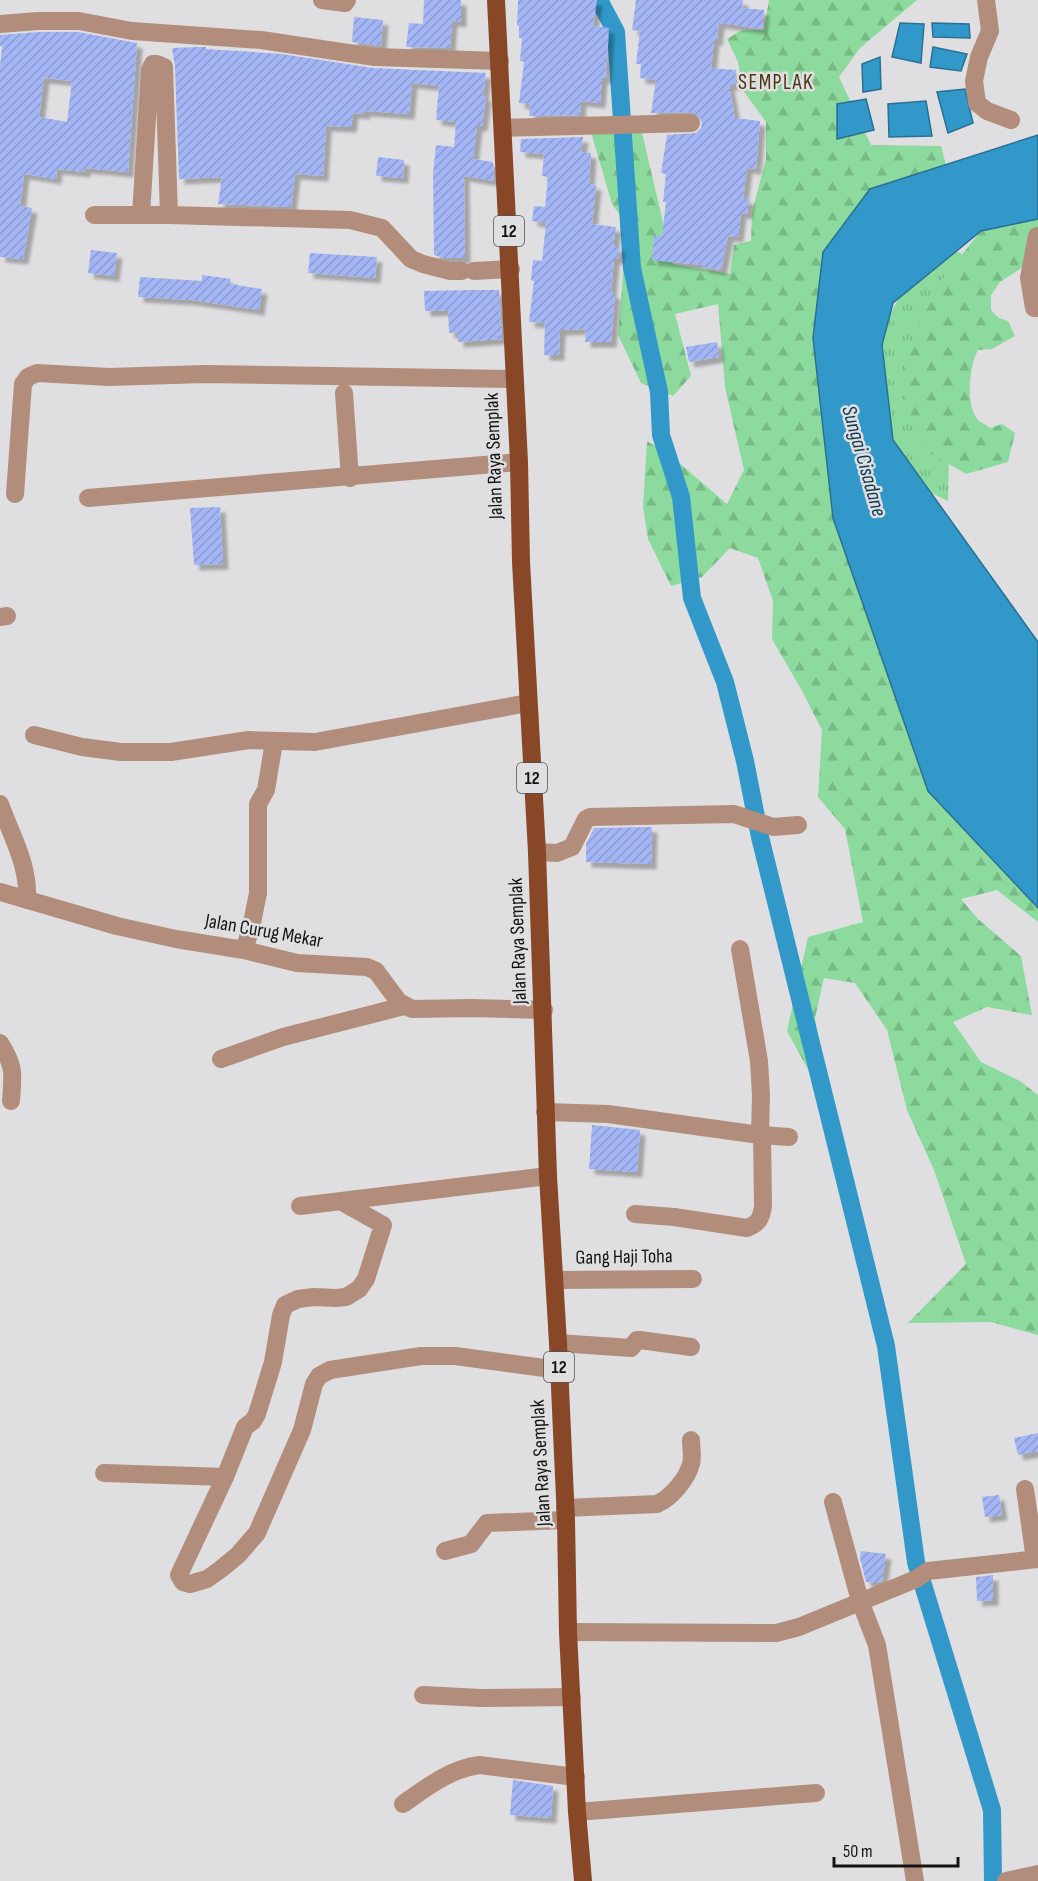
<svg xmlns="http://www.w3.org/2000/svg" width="1038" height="1881" font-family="'Sofia Sans Condensed',sans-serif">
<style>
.grass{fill:url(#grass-tufts)}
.forest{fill:url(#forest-firs)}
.water{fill:#3298c9;stroke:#297093;stroke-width:1.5}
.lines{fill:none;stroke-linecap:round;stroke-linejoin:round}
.canal{stroke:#3298c9;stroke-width:18}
.building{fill:url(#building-hatch);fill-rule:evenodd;filter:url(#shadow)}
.minor{stroke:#b38d7c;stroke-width:18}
.major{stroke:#884727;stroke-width:18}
.labels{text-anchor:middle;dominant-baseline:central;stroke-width:5;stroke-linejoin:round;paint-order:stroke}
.shield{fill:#dfdfe1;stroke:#515152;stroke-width:1.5}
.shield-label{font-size:18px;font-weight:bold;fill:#141415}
.street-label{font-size:20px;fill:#141415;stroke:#dfdfe1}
.neighbourhood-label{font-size:21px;letter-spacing:1.5px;fill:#4a330f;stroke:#dfdfe1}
.water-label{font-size:21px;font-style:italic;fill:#0d384d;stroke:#dfdfe1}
</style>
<defs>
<pattern id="grass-tufts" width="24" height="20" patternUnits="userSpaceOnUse" patternTransform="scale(1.5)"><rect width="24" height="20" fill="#8cda9d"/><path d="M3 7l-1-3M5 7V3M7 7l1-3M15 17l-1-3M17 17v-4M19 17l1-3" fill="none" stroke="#78ba86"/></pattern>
<pattern id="forest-firs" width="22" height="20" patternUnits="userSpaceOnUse" patternTransform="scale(1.5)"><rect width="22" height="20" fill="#8cda9d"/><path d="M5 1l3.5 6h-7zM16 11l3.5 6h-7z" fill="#78ba86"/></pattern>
<pattern id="building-hatch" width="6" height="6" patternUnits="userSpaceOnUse" patternTransform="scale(1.5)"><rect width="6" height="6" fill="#a3b5f5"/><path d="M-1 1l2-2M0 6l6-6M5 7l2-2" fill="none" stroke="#8b9bd1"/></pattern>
<filter id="shadow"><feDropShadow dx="5.5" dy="5.5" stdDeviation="1.5" flood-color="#0004"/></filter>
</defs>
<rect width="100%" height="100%" fill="#dfdfe1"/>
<path class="grass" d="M949 247 962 254 929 322 949 458 948 501 890 473 873 346 913 272Z"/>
<g class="forest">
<path d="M769 0H917L860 48 839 77 871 145 941 146 946 165 870 189 823 252 813 338 833 518 928 791 1038 908V922L997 890 961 899 978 919 1021 956 1032 1015 987 1007 953 1022 981 1062 1020 1081 1038 1095V1335L991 1322 908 1323 966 1264 934 1170 907 1110 887 1030 855 983 824 978 815 1018 826 1102 787 1031 808 937 863 922 845 829 818 797 822 730 801 689 772 639 773 601 758 558 730 548 702 577 671 586 648 539 643 507 647 441 671 456 727 504 744 470 725 387 718 304 675 314 691 376 673 396 641 383 618 335 627 225 612 204 590 129 642 133 673 264 730 274 734 245 751 241 752 212 766 159V122L742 89 738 62 727 39 742 30H764Z"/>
<path d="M1038 219V257L1000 282 991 295V310L999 318 1008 321 1015 336 992 349 978 350C969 366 965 405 978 420 981 423 987 425 990 428L1002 424 1015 433 1008 462 966 474 923 449 907 402V362L928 297 981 231Z"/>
</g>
<g class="water">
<path d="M900 23 924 24 921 63 892 57Z"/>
<path d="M932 23 969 24 970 38 933 37Z"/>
<path d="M933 47 967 54 961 71 930 67Z"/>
<path d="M880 57 881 89 863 92 862 64Z"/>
<path d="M965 89 973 123 948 133 937 92Z"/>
<path d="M866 99 874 130 837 139V104Z"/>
<path d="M926 101 932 136 889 137 888 104Z"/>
<path d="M1038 135V219L981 231 893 303 882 345 893 440 1038 642V908L928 791 833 518 813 338 823 252 870 189Z"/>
</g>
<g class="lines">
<path class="canal" d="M599 0 616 32 632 268 659 392 661 435 681 497 692 598 725 682 745 761 760 837 886 1346 916 1562 992 1810 993 1881"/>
</g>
<g class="building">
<path d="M424 0H461V22L452 21 450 48 406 47 409 23 423 24Z"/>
<path d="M518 0H597L593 26 609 28 606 78H602L600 103 581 101 580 115 529 116 530 104 519 103 524 62 520 61 522 38H519V26H517Z"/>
<path d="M636 0H743L742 8 764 10 762 29 719 23 717 40H714L711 68 736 70 735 85H729L735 118 760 121 756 169 747 168 743 198 749 199 747 214 741 213 738 237 728 236 721 270 703 267V265L652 260 654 235 662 236 666 202H663L666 174 661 173 667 135 696 133 701 128 702 122 700 117 691 112 651 113 656 80 640 78 641 64H636L640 31 632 30Z"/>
<path d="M354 17 383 20 381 46 352 42Z"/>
<path d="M38 32H78L137 43 128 172 85 168V172L57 169 56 179 24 174 20 206 32 208 23 259 0 257V67L2 46H0V35ZM44 78 72 81 67 122 39 117Z"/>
<path d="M198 47H206V49L282 54 373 68 486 73 483 96H486L482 126H477L473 159 493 162 494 181 464 176 465 258H444L434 255 433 174 436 145 454 147 456 122 436 120 439 86 412 83 409 114 365 111 364 114 353 113 351 127 326 126 323 176 295 174 291 207 218 204 222 177 179 179 175 67 172 48Z"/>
<path d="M583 137 581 152 591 153 589 184 596 185 592 224 616 227 613 246H620L618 259H614L611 293 615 294 611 342H585L586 329 560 330 559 355H544L545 323 529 322 534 281 531 280 533 260 542 261 546 223 532 221 534 206 545 207 548 177 542 176 544 154 520 152 521 139Z"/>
<path d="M378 157 404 160 403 178 376 176Z"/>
<path d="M91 250 117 253 114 276 88 273Z"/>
<path d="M310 253 377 257 375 278 308 273Z"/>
<path d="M202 275 231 279 230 284 262 289 259 310 192 300 138 297 140 277 202 281Z"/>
<path d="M473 290H499L502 339 458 342V332L449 333 448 310 425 311 424 291Z"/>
<path d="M717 342 719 357 689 362 686 347Z"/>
<path d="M220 507 223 564 194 565 190 508Z"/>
<path d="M652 827 651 864 586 862V844L594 828Z"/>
<path d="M592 1125 640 1130 637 1172 589 1169Z"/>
<path d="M1038 1433V1451L1018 1455 1014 1438Z"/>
<path d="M999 1495 1002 1515 985 1517 982 1497Z"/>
<path d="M861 1551 886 1554 882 1581 876 1583 866 1582 860 1558Z"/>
<path d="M993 1575V1600L977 1601 976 1577Z"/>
<path d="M513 1780 553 1786 551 1818 510 1815Z"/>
</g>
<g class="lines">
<g class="minor">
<path d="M322 0 345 3 347 0"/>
<path d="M986 0 990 31 979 57 974 81 977 103 987 111 1011 120"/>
<path d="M0 24 38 21H79L132 31 261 40 375 57 500 61"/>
<path d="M503 128 691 123"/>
<path d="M94 215H169L350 220 382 228 411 259 423 264 450 271H462"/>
<path d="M141 215 150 70 153 64H157L164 67 169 215"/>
<path d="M1037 236 1029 278 1034 308H1038"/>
<path d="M474 271 511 269"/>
<path d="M344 393 350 478"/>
<path d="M15 494 23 384 28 377 37 373 109 377 205 374 514 379"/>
<path d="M88 498 519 462"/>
<path d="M0 617 7 616"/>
<path d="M34 735 82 747 121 752H171L249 740 315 742 528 703"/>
<path d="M0 804C12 837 29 865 27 900"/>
<path d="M537 852 557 853 572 847 586 819 590 817 734 814 773 827 798 825"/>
<path d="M0 892 117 926 176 939 244 950 297 963 367 967 376 971 399 1002 412 1009 472 1008 544 1010"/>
<path d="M740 949 759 1061 761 1095 760 1135"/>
<path d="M244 950 251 928 258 893V804L266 790 274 742"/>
<path d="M0 1043C15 1067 13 1073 11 1101"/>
<path d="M221 1059 283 1037 404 1006"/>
<path d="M545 1112 608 1114 760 1135 789 1137"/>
<path d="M342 1202 383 1225 366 1279 359 1289 346 1297 336 1298 314 1297 298 1299 285 1305 281 1315 273 1362 257 1414 253 1421 245 1427 225 1477 179 1575 183 1582 190 1584 207 1579 221 1569 238 1555 257 1533 302 1430 314 1384 319 1376 330 1370 421 1356H455L559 1370"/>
<path d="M300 1206 548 1176"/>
<path d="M635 1214 674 1217 747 1228C759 1223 761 1219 763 1206L762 1135"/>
<path d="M555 1280 693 1279"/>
<path d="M558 1343 631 1348 637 1340H640L691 1347"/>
<path d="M104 1473 225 1477"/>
<path d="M1025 1489 1035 1559"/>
<path d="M833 1502 860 1601 877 1645 915 1881"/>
<path d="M565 1508 657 1504C671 1498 687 1479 691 1464 693 1457 691 1447 691 1440"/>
<path d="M445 1551 471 1544 487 1523 566 1520"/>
<path d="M568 1632 776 1633 799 1627 916 1579 928 1571 1038 1559"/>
<path d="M423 1695 481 1698 572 1697"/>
<path d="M403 1804C427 1787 450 1769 479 1765L576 1777"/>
<path d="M577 1812 816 1793"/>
<path d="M1006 1881 1038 1874"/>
</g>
<path class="major" d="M496 0 519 462 521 562 537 852 548 1176 558 1343 566 1520 568 1632 577 1812 583 1881"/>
</g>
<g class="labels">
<g class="shield">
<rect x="494" y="216" width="30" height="30" rx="4.5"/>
<rect x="517" y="763" width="30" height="30" rx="4.5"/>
<rect x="544" y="1352" width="30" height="30" rx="4.5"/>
</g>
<g class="shield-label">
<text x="509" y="231">12</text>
<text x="532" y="778">12</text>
<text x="559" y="1367">12</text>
</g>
<g class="street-label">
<text transform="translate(494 456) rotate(-92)">Jalan Raya Semplak</text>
<text transform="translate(264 931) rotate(10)">Jalan Curug Mekar</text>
<text transform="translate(518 941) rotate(-92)">Jalan Raya Semplak</text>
<text transform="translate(624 1257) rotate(-1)">Gang Haji Toha</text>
<text transform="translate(541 1463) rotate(-93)">Jalan Raya Semplak</text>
</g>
<g class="neighbourhood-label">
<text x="776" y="82">SEMPLAK</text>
</g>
<g class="water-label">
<text transform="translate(864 461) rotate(74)">Sungai Cisadane</text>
</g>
</g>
<path d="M834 1857v9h124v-9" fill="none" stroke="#141415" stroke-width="3"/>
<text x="843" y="1857" font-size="18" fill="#141415" stroke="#dfdfe1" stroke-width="4.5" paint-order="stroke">50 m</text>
</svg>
